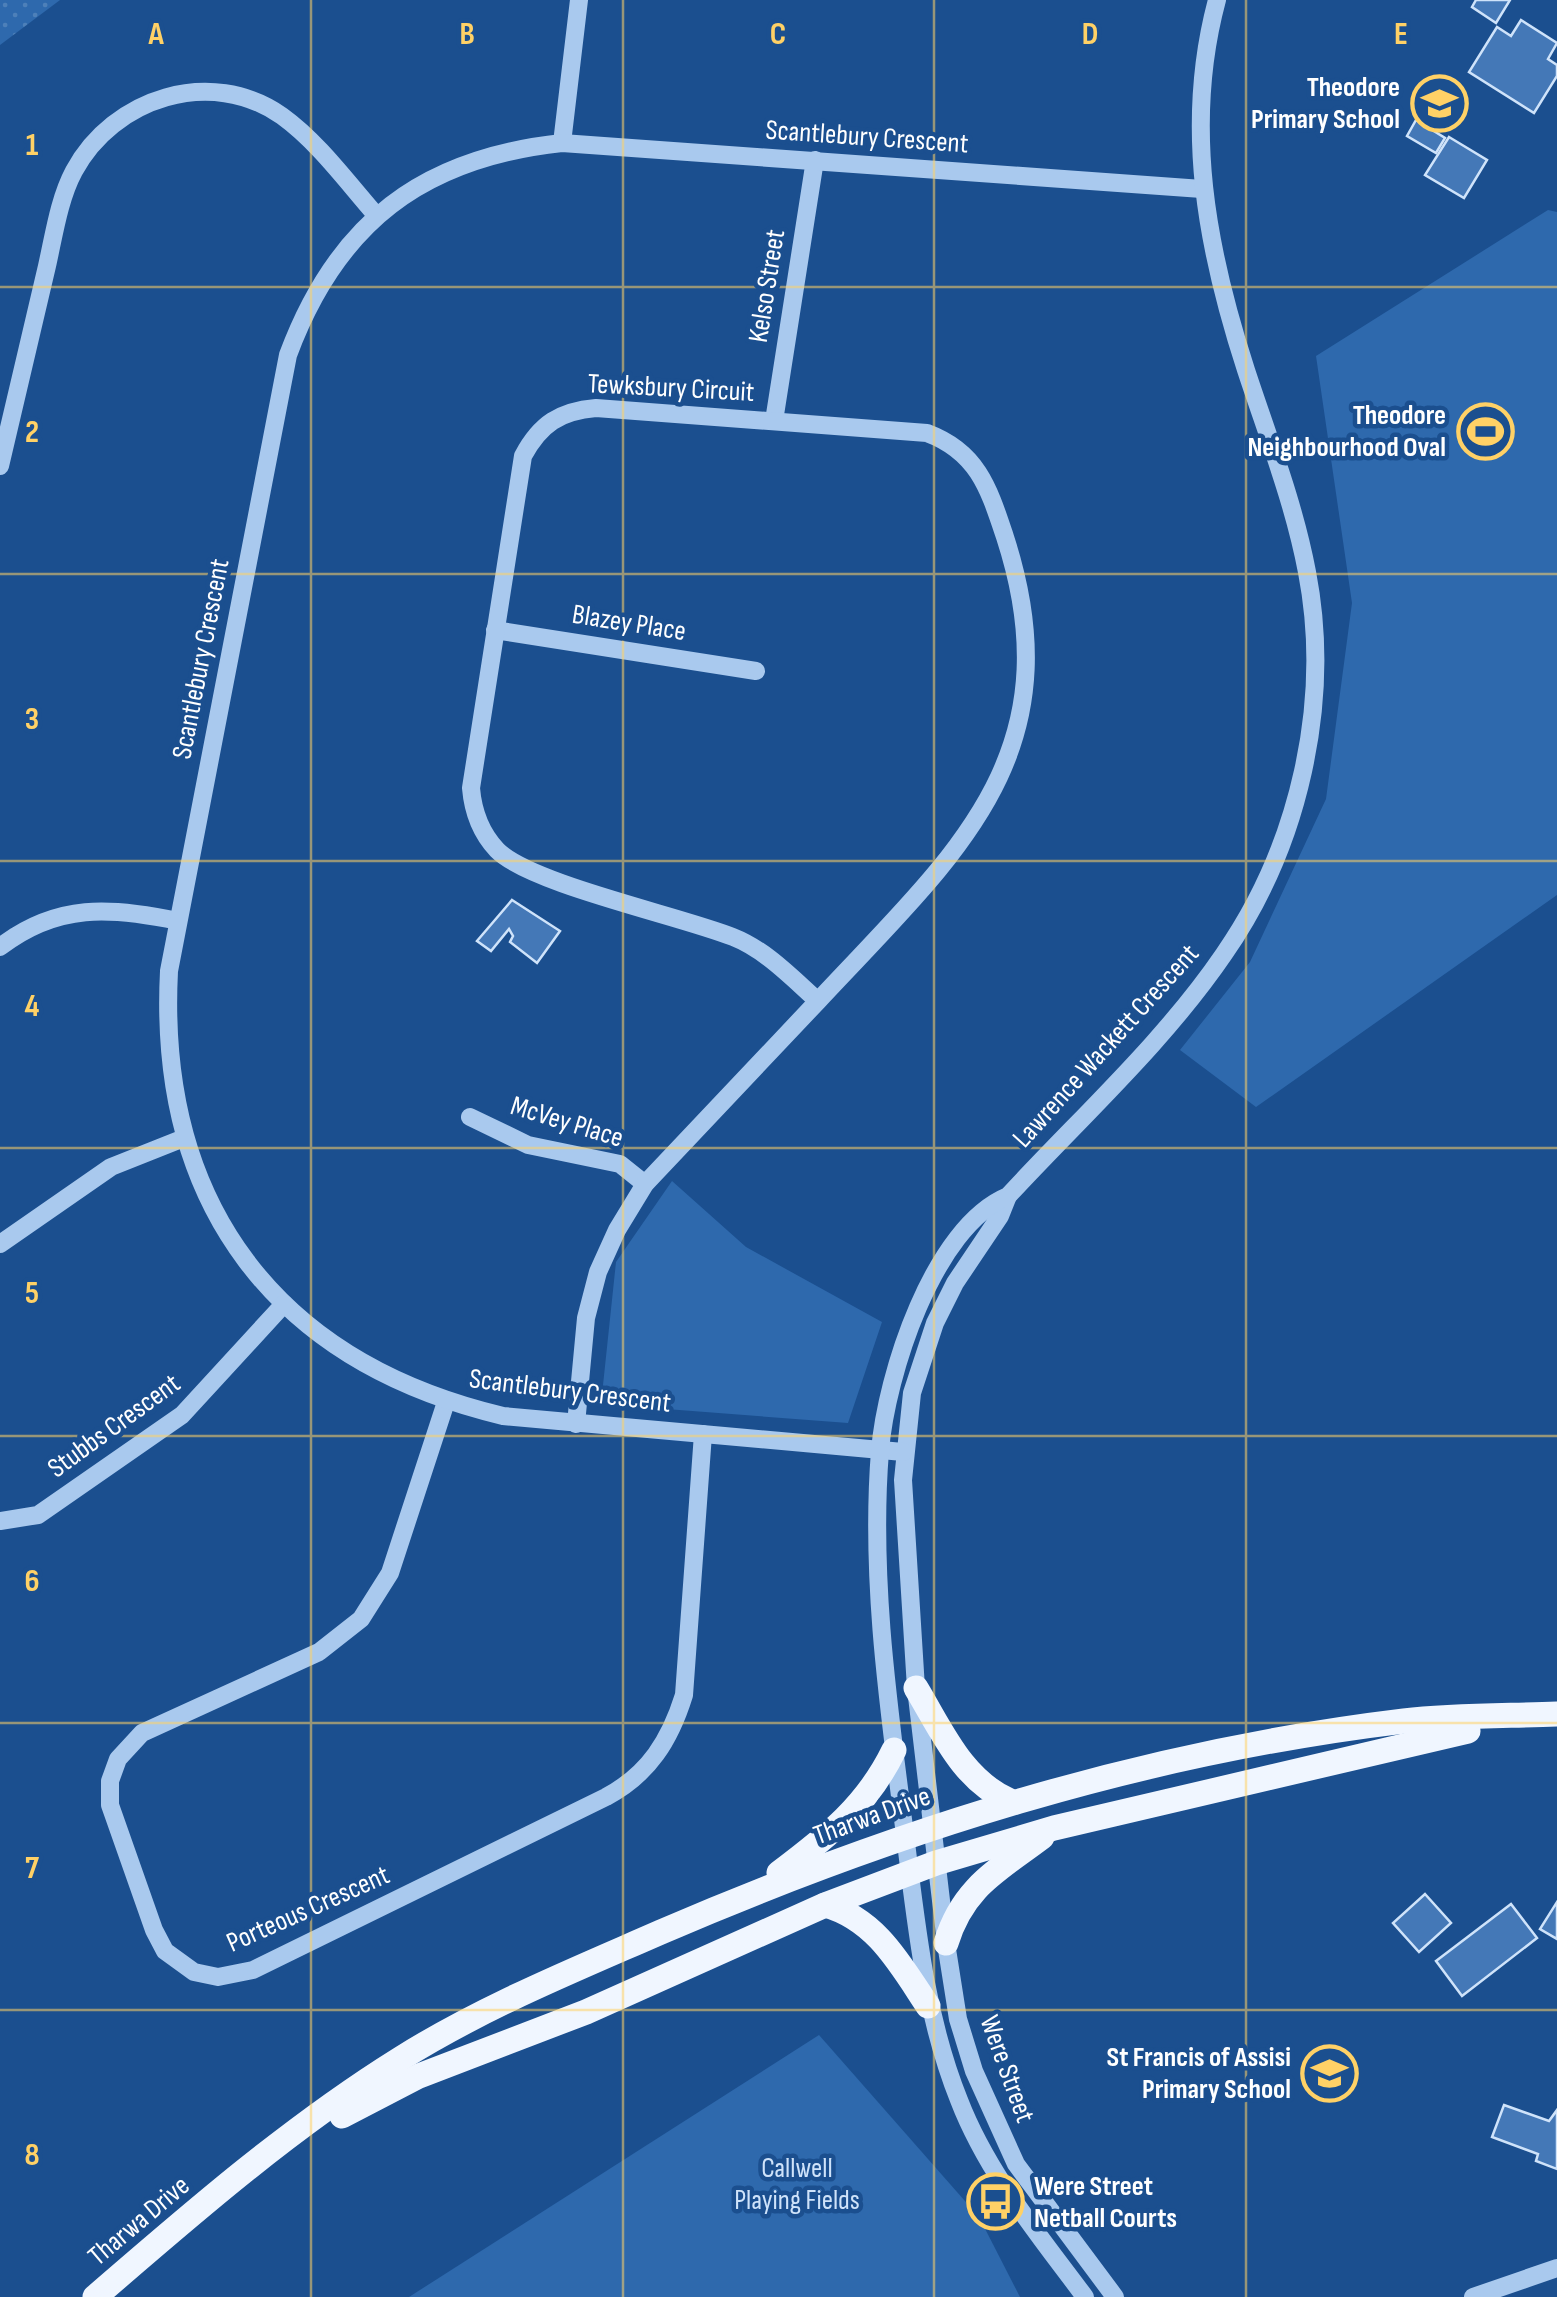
<svg xmlns="http://www.w3.org/2000/svg" width="1557" height="2297" font-family="'Sofia Sans Condensed',sans-serif">
<style>
.grass{fill:url(#grass-dots)}
.park{fill:#2e69ad}
.building{fill:#4478b7;stroke:#cfe3fa;stroke-width:2.5}
.lines{fill:none;stroke-linecap:round;stroke-linejoin:round}
.minor{stroke:#a9c9ee;stroke-width:18}
.major{stroke:#f0f6ff;stroke-width:25}
.grid{fill:none;stroke:#ffd166;stroke-width:2.5;stroke-opacity:0.55}
.labels{text-anchor:middle;dominant-baseline:central;stroke-width:9;stroke-linejoin:round;paint-order:stroke}
.poi-label{font-size:28px;font-weight:bold;fill:#fff;stroke:#1b4f8f;text-anchor:end}
.street-label{font-size:28px;fill:#fff;stroke:#1b4f8f}
.park-label{font-size:28px;fill:#cfe3fa;stroke:#1b4f8f}
.grid-label{font-size:32px;text-anchor:middle;font-weight:bold;fill:#ffd166;stroke:#1b4f8f;stroke-width:9;stroke-linejoin:round;paint-order:stroke}
</style>
<defs>
<pattern id="grass-dots" width="8" height="8" patternUnits="userSpaceOnUse" patternTransform="scale(2.5)"><rect width="8" height="8" fill="#2e69ad"/><path d="M2 2h.1M6 6h.1" fill="none" stroke="#4d80b9" stroke-width="1.8" stroke-linecap="round"/></pattern>
</defs>
<rect width="100%" height="100%" fill="#1b4f8f"/>
<path class="grass" d="M0 0H60L0 45Z"/>
<g class="park">
<path d="M1548 210 1557 212V895L1256 1107 1180 1050 1250 962 1326 799 1352 603 1316 356Z"/>
<path d="M672 1181 746 1247 882 1322 848 1423 601 1404 616 1262Z"/>
<path d="M819 2035 979 2217 1020 2297H409Z"/>
</g>
<g class="building">
<path d="M1476 0H1510L1496 23 1472 7Z"/>
<path d="M1521 20 1557 43 1548 59 1557 65V76L1534 113 1469 72 1497 27 1511 36Z"/>
<path d="M1416 120 1445 138 1436 153 1407 136Z"/>
<path d="M1449 137 1487 160 1464 198 1425 175Z"/>
<path d="M512 900 560 931 537 963 510 942 513 936 509 929 491 951 477 941Z"/>
<path d="M1425 1894 1451 1923 1419 1952 1393 1923Z"/>
<path d="M1557 1902V1939L1540 1929Z"/>
<path d="M1511 1904 1537 1938 1462 1996 1436 1961Z"/>
<path d="M1504 2105 1549 2121 1557 2110V2169L1536 2161 1538 2154 1492 2137Z"/>
</g>
<g class="lines">
<g class="minor">
<path d="M562 143 579 0"/>
<path d="M774 421 815 160"/>
<path d="M0 466C16 399 31 333 47 266 54 235 59 199 74 171 113 98 211 66 282 116 318 142 347 182 376 215"/>
<path d="M495 630 756 671"/>
<path d="M0 947C57 903 111 907 178 921"/>
<path d="M470 1117 528 1145 620 1164 645 1184"/>
<path d="M1008 1196 1000 1216 955 1283 935 1323 912 1393 903 1480 916 1688 946 1943 958 2019 974 2071 1016 2164 1115 2297"/>
<path d="M0 1244 111 1167 184 1138"/>
<path d="M446 1402 390 1573 361 1619 319 1652 142 1733 118 1759 110 1781V1805L154 1930 165 1951 194 1972 218 1977 253 1970 606 1797C649 1774 670 1740 684 1695L703 1434"/>
<path d="M576 1424 586 1318 598 1272 617 1230 645 1184 818 1001C792 978 766 950 733 937 681 916 530 884 497 850 481 833 473 812 471 788L523 456C540 424 560 411 596 408L927 433C978 452 989 489 1005 537 1076 756 954 855 818 1001"/>
<path d="M903 1452 503 1416C276 1362 157 1205 169 971L288 355C337 223 422 158 562 143L1202 189"/>
<path d="M0 1521 38 1515 182 1415 284 1304"/>
<path d="M1085 2297C1039 2235 987 2173 959 2100 924 2013 916 1920 904 1827 888 1703 870 1575 880 1451 886 1376 933 1227 1008 1196 1080 1118 1164 1042 1224 954 1299 846 1332 702 1307 572 1294 503 1268 437 1246 370 1207 250 1183 126 1217 0"/>
<path d="M1473 2297 1557 2268"/>
</g>
<g class="major">
<path d="M916 1688C942 1731 962 1780 1010 1801"/>
<path d="M779 1873C828 1836 867 1806 894 1750"/>
<path d="M825 1905C876 1919 900 1964 928 2006"/>
<path d="M946 1943C963 1887 997 1871 1042 1837"/>
<path d="M342 2116 419 2076 586 2012 825 1905 936 1863 1054 1828 1468 1731"/>
<path d="M95 2297C192 2213 291 2127 400 2059 483 2007 572 1971 661 1932 900 1829 1145 1752 1404 1721 1454 1715 1506 1716 1557 1714"/>
</g>
</g>
<path class="grid" d="M311 0V2297M623 0V2297M934 0V2297M1246 0V2297M0 287H1557M0 574H1557M0 861H1557M0 1148H1557M0 1436H1557M0 1723H1557M0 2010H1557"/>
<defs>
<symbol id="school-ring" viewBox="-11 -11 22 22"><circle r="9.5" fill="#1b4f8f" stroke="#ffd166" stroke-width="1.5"/><path d="M0-5L7-2L0 1L-7-2ZM-4 1L0 2.5L4 1V4Q0 6-4 4Z" fill="#ffd166"/></symbol>
<symbol id="stadium-ring" viewBox="-11 -11 22 22"><circle r="9.5" fill="#1b4f8f" stroke="#ffd166" stroke-width="1.5"/><path d="M0-5a6.5 5 0 1 0 0 10a6.5 5 0 1 0 0-10ZM-3.5-1.8h7v3.6h-7Z" fill="#ffd166"/></symbol>
<symbol id="bus-ring" viewBox="-11 -11 22 22"><circle r="9.5" fill="#1b4f8f" stroke="#ffd166" stroke-width="1.5"/><path d="M-5-6H5V4H4V6H2V4H-2V6H-4V4H-5ZM-3.5-4V0h7V-4ZM-3.5 1.2v1.5H-2V1.2ZM2 1.2v1.5H3.5V1.2Z" fill="#ffd166"/></symbol>
</defs>
<g fill-rule="evenodd">
<use href="#school-ring" x="1408" y="72" width="63" height="63"/>
<use href="#stadium-ring" x="1454" y="400" width="63" height="63"/>
<use href="#school-ring" x="1298" y="2042" width="63" height="63"/>
<use href="#bus-ring" x="964" y="2170" width="63" height="63"/>
</g>
<g class="labels">
<g class="poi-label">
<text x="1400" y="87">Theodore<tspan x="1400" dy="32">Primary School</tspan></text>
<text x="1446" y="415">Theodore<tspan x="1446" dy="32">Neighbourhood Oval</tspan></text>
<text x="1291" y="2057">St Francis of Assisi<tspan x="1291" dy="32">Primary School</tspan></text>
<text x="1034" y="2186" text-anchor="start">Were Street<tspan x="1034" dy="32">Netball Courts</tspan></text>
</g>
<g class="street-label">
<text transform="translate(867 137) rotate(4)">Scantlebury Crescent</text>
<text transform="translate(767 286) rotate(-81)">Kelso Street</text>
<text transform="translate(671 388) rotate(3)">Tewksbury Circuit</text>
<text transform="translate(629 623) rotate(9)">Blazey Place</text>
<text transform="translate(201 659) rotate(-79)">Scantlebury Crescent</text>
<text transform="translate(1106 1046) rotate(-48)">Lawrence Wackett Crescent</text>
<text transform="translate(567 1122) rotate(17)">McVey Place</text>
<text transform="translate(570 1391) rotate(7)">Scantlebury Crescent</text>
<text transform="translate(114 1426) rotate(-36)">Stubbs Crescent</text>
<text transform="translate(872 1816) rotate(-20)">Tharwa Drive</text>
<text transform="translate(308 1909) rotate(-24)">Porteous Crescent</text>
<text transform="translate(1007 2069) rotate(70)">Were Street</text>
<text transform="translate(139 2221) rotate(-40)">Tharwa Drive</text>
</g>
<g class="park-label">
<text x="797" y="2168">Callwell<tspan x="797" dy="32">Playing Fields</tspan></text>
</g>
</g>
<g class="grid-label">
<text x="156" y="44">A</text>
<text x="467" y="44">B</text>
<text x="778" y="44">C</text>
<text x="1090" y="44">D</text>
<text x="1401" y="44">E</text>
<text x="32" y="155">1</text>
<text x="32" y="442">2</text>
<text x="32" y="729">3</text>
<text x="32" y="1016">4</text>
<text x="32" y="1303">5</text>
<text x="32" y="1591">6</text>
<text x="32" y="1878">7</text>
<text x="32" y="2165">8</text>
</g>
</svg>
